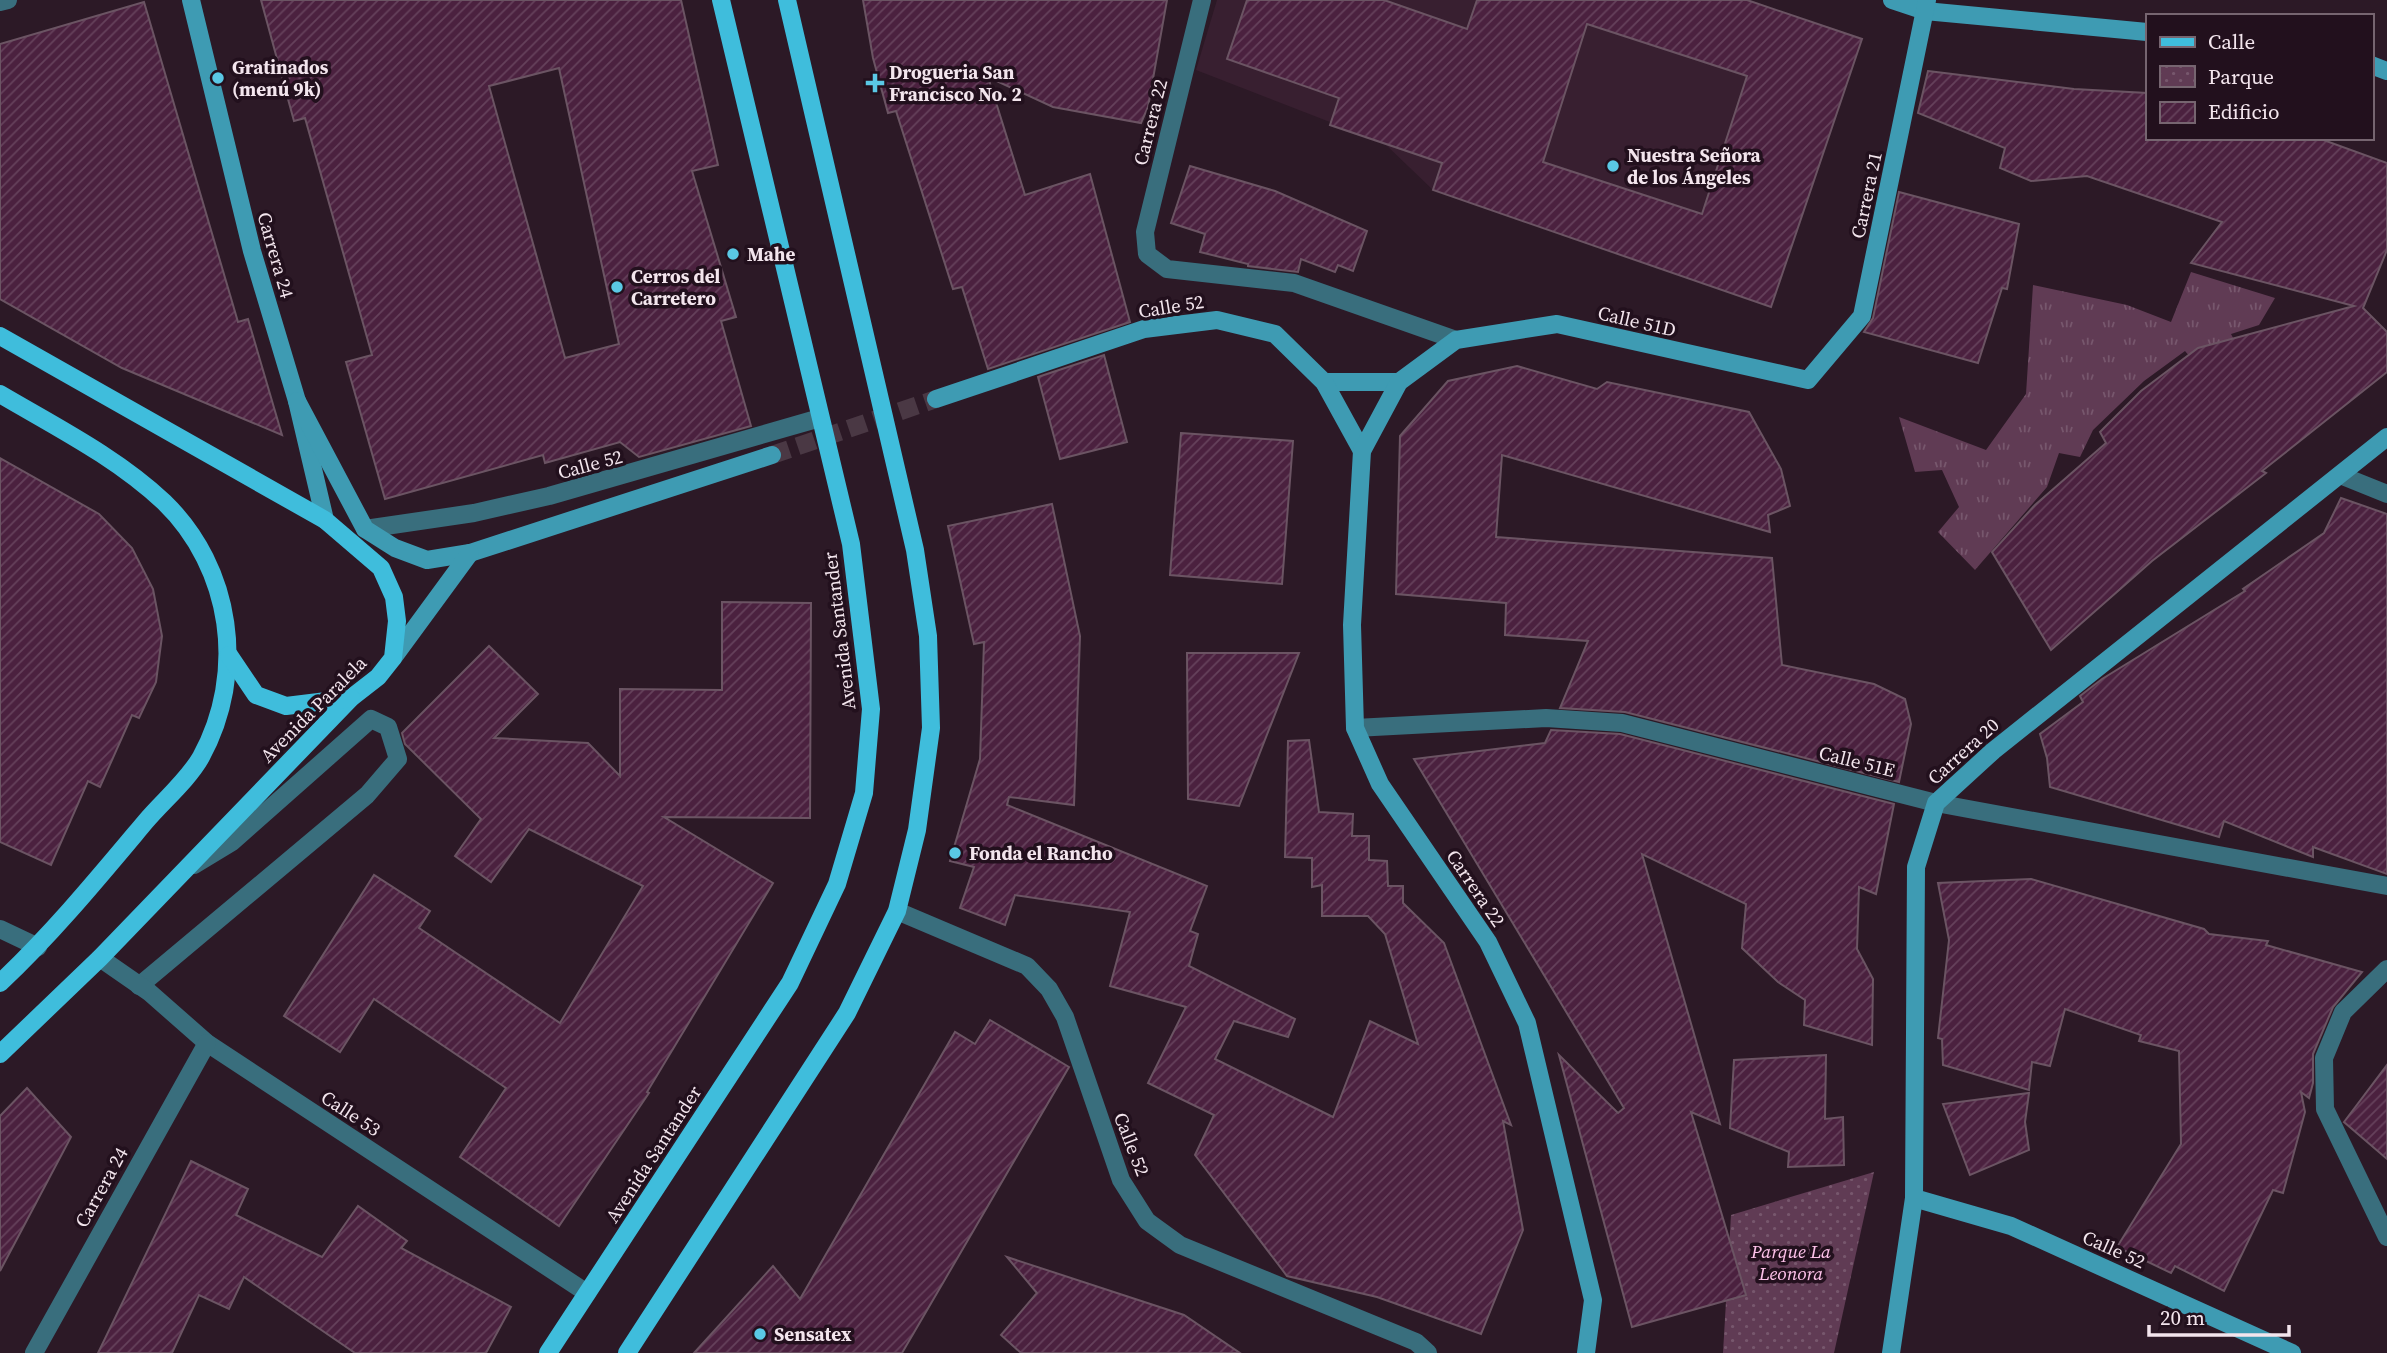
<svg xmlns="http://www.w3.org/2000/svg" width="2387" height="1353" font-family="'Source Serif 4',serif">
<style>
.built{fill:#381f30}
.grass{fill:url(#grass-tufts)}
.park{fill:url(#park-dots)}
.building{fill:url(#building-hatch);stroke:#6b5463;stroke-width:2;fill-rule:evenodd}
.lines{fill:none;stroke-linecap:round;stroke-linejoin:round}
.secondary-tunnel{stroke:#4a3844;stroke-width:18;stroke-dasharray:18 9;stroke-linecap:butt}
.lane{stroke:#396e7d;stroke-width:18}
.street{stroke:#396e7d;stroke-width:18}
.secondary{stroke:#3e9bb3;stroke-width:18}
.primary{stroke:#3fbddc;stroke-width:18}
.poi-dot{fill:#5ac8e5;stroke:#22101d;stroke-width:2.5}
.labels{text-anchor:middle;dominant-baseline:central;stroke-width:7;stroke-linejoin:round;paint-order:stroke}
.poi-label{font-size:19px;font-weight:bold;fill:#f3e5ed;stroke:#22101d;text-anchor:start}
.street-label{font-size:19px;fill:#f3e5ed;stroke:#22101d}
.park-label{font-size:19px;font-style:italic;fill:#fec2ea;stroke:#22101d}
</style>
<defs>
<pattern id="grass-tufts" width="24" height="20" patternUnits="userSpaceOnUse" patternTransform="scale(1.75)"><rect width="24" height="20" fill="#603b54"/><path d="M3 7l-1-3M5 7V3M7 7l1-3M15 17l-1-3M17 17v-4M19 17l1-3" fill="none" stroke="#77576d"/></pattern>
<pattern id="park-dots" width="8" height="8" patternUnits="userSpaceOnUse" patternTransform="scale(1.75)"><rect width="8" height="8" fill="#603b54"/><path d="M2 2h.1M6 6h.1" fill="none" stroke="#77576d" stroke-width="1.8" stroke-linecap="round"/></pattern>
<pattern id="building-hatch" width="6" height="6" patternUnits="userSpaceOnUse" patternTransform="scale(1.75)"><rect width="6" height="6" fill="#4b213f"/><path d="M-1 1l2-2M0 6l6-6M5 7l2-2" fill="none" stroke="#65415b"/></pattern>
</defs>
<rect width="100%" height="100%" fill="#2c1926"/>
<path class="built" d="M1217 0H1747L1862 39 1771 307 1433 190 1384 143 1196 70Z"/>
<path class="grass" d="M2191 272 2275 298 2259 325 2231 334 2245 361 2213 384 2185 351 2144 381 2093 430 2080 457 2059 453 2047 487 1975 570 1938 532 1959 507 1942 470 1915 472 1899 417 1986 450 2026 394 2033 285 2127 305 2171 322Z"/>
<path class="park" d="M1874 1172 1834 1353H1723L1731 1215Z"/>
<g class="building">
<path d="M261 0H681L718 165 692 171 736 317 721 321 751 426 639 457 620 442 545 463 543 455 385 499 346 362 372 355 305 118 294 121ZM559 68 619 344 565 358 489 86Z"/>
<path d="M863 0H1167L1148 107 1141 123 1053 107 988 77 1025 195 1090 174 1130 322 988 369 962 287 953 289 896 111 888 113 873 58Z"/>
<path d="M1247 0H1384L1467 29 1477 0H1747L1862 39 1771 307 1433 190 1442 163 1330 125 1339 98 1227 59ZM1587 24 1747 76 1702 214 1543 162Z"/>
<path d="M144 2 238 322 248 319 282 435 122 368 0 299V44Z"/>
<path d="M1928 71 2074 89 2147 93V138H2318L2387 163V250L2363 308 2387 332V372L2262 471 2266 473 2152 561 2051 650 1992 552 2035 505 2106 443 2100 432 2141 391 2198 348 2354 306 2191 263 2222 222 2087 176 2031 181 2000 168 2005 148 1918 113Z"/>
<path d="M1190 166 1275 191 1367 231 1353 271 1338 265 1335 272 1301 259 1298 272 1248 266V264L1200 252 1205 234 1171 223Z"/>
<path d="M1899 192 2019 224 2007 289 2002 288 1978 363 1864 332 1873 318Z"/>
<path d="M1104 355 1127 442 1060 459 1038 377Z"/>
<path d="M1517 366 1597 389 1607 382 1749 412 1781 469 1790 506 1768 515 1770 532 1502 455 1496 537 1772 558 1782 665 1874 684 1905 699 1911 724 1899 782 1625 712 1560 708 1588 641 1505 635 1506 603 1396 594 1400 436 1448 381Z"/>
<path d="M1181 433 1293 441 1282 584 1170 575Z"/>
<path d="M0 458 99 514 132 548 153 589 162 636 156 682 139 718 132 715 100 787 88 781 51 865 0 842Z"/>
<path d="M2341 498 2387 514V874L2313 847V857L2224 821 2219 837 2050 787 2047 758 2040 734 2083 702 2080 696 2102 679 2245 591 2243 589 2324 533Z"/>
<path d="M1052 504 1080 636 1074 805 1009 797 1007 805 1207 886 1190 931 1198 934 1189 966 1295 1019 1288 1037 1234 1021 1215 1059 1333 1117 1370 1021 1418 1044 1385 934 1368 916H1322V885L1312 887V858L1285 857 1288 741 1309 740 1319 812 1353 814 1352 836H1369V860L1387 861 1388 886H1403V903L1444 943 1511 1125 1503 1121 1523 1230 1481 1334 1377 1297 1287 1276 1195 1155 1214 1115 1148 1083 1186 1007 1110 986 1130 912 1015 895 1005 925 960 908 974 867 950 861 980 759 984 642 974 644 948 526Z"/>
<path d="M722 602 811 603 810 818 664 817 773 883 647 1092 649 1093 559 1226 460 1157 506 1088 374 999 340 1052 284 1016 374 875 430 911 419 928 560 1023 643 886 529 829 491 882 455 856 481 819 405 744 402 733 489 646 538 694 494 738 588 743 620 776V689L722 690Z"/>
<path d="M1187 653H1299L1239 806 1188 799Z"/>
<path d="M1551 730 1620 734 1894 804 1876 894 1859 887 1857 949 1873 979 1872 1045 1804 1025 1805 1000 1778 982 1742 948 1746 904 1642 854 1720 1124 1691 1112 1746 1295 1632 1327 1559 1055 1618 1113 1624 1108 1414 759 1545 743Z"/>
<path d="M2031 879 2204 929 2209 934 2268 941 2266 945 2362 972 2333 1007 2313 1054V1083L2309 1098 2301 1092 2305 1112 2283 1193 2273 1190 2224 1291 2175 1266 2171 1273 2117 1247 2181 1144 2179 1051 2139 1041 2141 1035 2065 1009 2050 1066 2032 1062 2029 1090 1943 1065 1942 1039 1938 1038 1949 940 1938 883Z"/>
<path d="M990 1020 1069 1067 902 1353H694L773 1266 800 1299 955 1032 975 1044Z"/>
<path d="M1826 1055 1825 1119 1843 1117 1844 1165 1788 1167 1789 1152 1730 1128 1734 1060Z"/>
<path d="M2387 1065V1159L2344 1122Z"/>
<path d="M27 1088 71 1137 0 1271V1116Z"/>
<path d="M2029 1093 2025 1122 2029 1150 1970 1175 1943 1104Z"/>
<path d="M191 1161 248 1189 236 1215 322 1257 358 1206 407 1241 401 1248 511 1307 486 1353H355L244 1277 229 1309 199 1295 172 1353H98Z"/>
<path d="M1007 1257 1184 1315 1240 1353H1021L1001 1335 1037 1293Z"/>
</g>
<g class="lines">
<path class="secondary-tunnel" d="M772 455 936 399"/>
<path class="lane" d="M139 986 367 795 398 759 388 727 371 719 232 842 194 865"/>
<g class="street">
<path d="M1202 0 1145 232 1147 254 1167 269 1294 283 1456 340"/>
<path d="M0 2 8 0"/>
<path d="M2340 475 2387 494"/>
<path d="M365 529 474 513 549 496 820 418"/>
<path d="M1355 728 1546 718 1622 723 1936 803 2387 886"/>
<path d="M897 911 1027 966 1049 989 1065 1017 1121 1180 1147 1221 1180 1245 1416 1342 1428 1353"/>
<path d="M0 929 38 947"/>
<path d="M100 958 149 992 207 1043 587 1293"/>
<path d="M2387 969 2343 1012 2324 1058 2325 1109 2387 1237"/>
<path d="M34 1353 207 1043"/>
</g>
<g class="secondary">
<path d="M191 0 252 251 297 401 325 520"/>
<path d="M1892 0 1925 11 2147 32"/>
<path d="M2371 65 2387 71"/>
<path d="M1324 382H1399"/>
<path d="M936 399 1144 329 1217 320 1275 334 1324 382 1362 451"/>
<path d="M297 401 365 529 395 548 427 560 470 553 772 455"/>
<path d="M393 658 470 553"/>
<path d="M1914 1198 2011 1226 2292 1353"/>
<path d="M1586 1353 1593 1300 1527 1023 1488 942 1380 784 1355 728 1352 625 1362 451 1399 382 1456 340 1557 324 1808 380 1862 316 1927 0"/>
<path d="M1891 1353 1914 1198 1916 867 1936 803 1993 751 2387 437"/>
</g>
<g class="primary">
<path d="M0 336 325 520 381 568 394 597 397 621 393 658 378 677 351 698 100 958 0 1054"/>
<path d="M0 394C56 427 116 457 164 502 232 568 247 673 201 757 188 780 163 801 146 821 99 877 53 933 0 983"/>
<path d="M229 655 256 695 286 706 351 698"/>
<path d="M548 1353 790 983 837 884 864 793 871 709 851 544 721 0"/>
<path d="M627 1353 847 1013 897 911 917 830 931 728 928 636 915 550 787 0"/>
</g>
</g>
<g class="poi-dot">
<circle cx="218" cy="78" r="7"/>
<path d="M871.5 72.5h7v7h7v7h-7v7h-7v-7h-7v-7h7z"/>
<circle cx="1613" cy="166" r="7"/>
<circle cx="733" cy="254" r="7"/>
<circle cx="617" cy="287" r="7"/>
<circle cx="955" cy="853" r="7"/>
<circle cx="760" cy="1334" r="7"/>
</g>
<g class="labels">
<g class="poi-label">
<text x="232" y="67">Gratinados<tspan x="232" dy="22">(menú 9k)</tspan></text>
<text x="889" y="72">Drogueria San<tspan x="889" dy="22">Francisco No. 2</tspan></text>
<text x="1627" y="155">Nuestra Señora<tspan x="1627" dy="22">de los Ángeles</tspan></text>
<text x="747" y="254">Mahe</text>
<text x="631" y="276">Cerros del<tspan x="631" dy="22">Carretero</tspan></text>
<text x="969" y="853">Fonda el Rancho</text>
<text x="774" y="1334">Sensatex</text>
</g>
<g class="street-label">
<text transform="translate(1150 122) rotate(-76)">Carrera 22</text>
<text transform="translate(1866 195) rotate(-78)">Carrera 21</text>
<text transform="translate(276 255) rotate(74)">Carrera 24</text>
<text transform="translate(1171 306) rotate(-9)">Calle 52</text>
<text transform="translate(1637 321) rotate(13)">Calle 51D</text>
<text transform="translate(590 464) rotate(-15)">Calle 52</text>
<text transform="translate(839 631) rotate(-97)">Avenida Santander</text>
<text transform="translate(313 709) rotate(-45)">Avenida Paralela</text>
<text transform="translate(1963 751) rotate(-42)">Carrera 20</text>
<text transform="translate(1857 761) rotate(14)">Calle 51E</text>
<text transform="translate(1476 888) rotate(56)">Carrera 22</text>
<text transform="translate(351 1113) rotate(33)">Calle 53</text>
<text transform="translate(1132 1144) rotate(69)">Calle 52</text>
<text transform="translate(653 1154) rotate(-57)">Avenida Santander</text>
<text transform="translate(101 1187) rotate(-61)">Carrera 24</text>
<text transform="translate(2114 1249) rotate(24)">Calle 52</text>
</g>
<g class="park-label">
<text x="1791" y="1251">Parque La<tspan x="1791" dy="22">Leonora</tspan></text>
</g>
</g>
<rect x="2146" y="14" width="228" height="126" fill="#22101d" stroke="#766570" stroke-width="2"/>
<rect x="2160" y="37" width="35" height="10" fill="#3fbddc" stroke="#766570" stroke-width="2"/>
<text x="2208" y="49" font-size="21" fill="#f3e5ed">Calle</text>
<rect x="2160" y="66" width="35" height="21" fill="url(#park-dots)" stroke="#766570" stroke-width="2"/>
<text x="2208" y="84" font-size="21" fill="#f3e5ed">Parque</text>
<rect x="2160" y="102" width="35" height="21" fill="url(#building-hatch)" stroke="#766570" stroke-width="2"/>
<text x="2208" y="119" font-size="21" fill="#f3e5ed">Edificio</text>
<path d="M2149 1325v10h140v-10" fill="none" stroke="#f3e5ed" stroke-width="3.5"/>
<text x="2160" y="1325" font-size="21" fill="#f3e5ed" stroke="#22101d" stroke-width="5" paint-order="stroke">20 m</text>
</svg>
